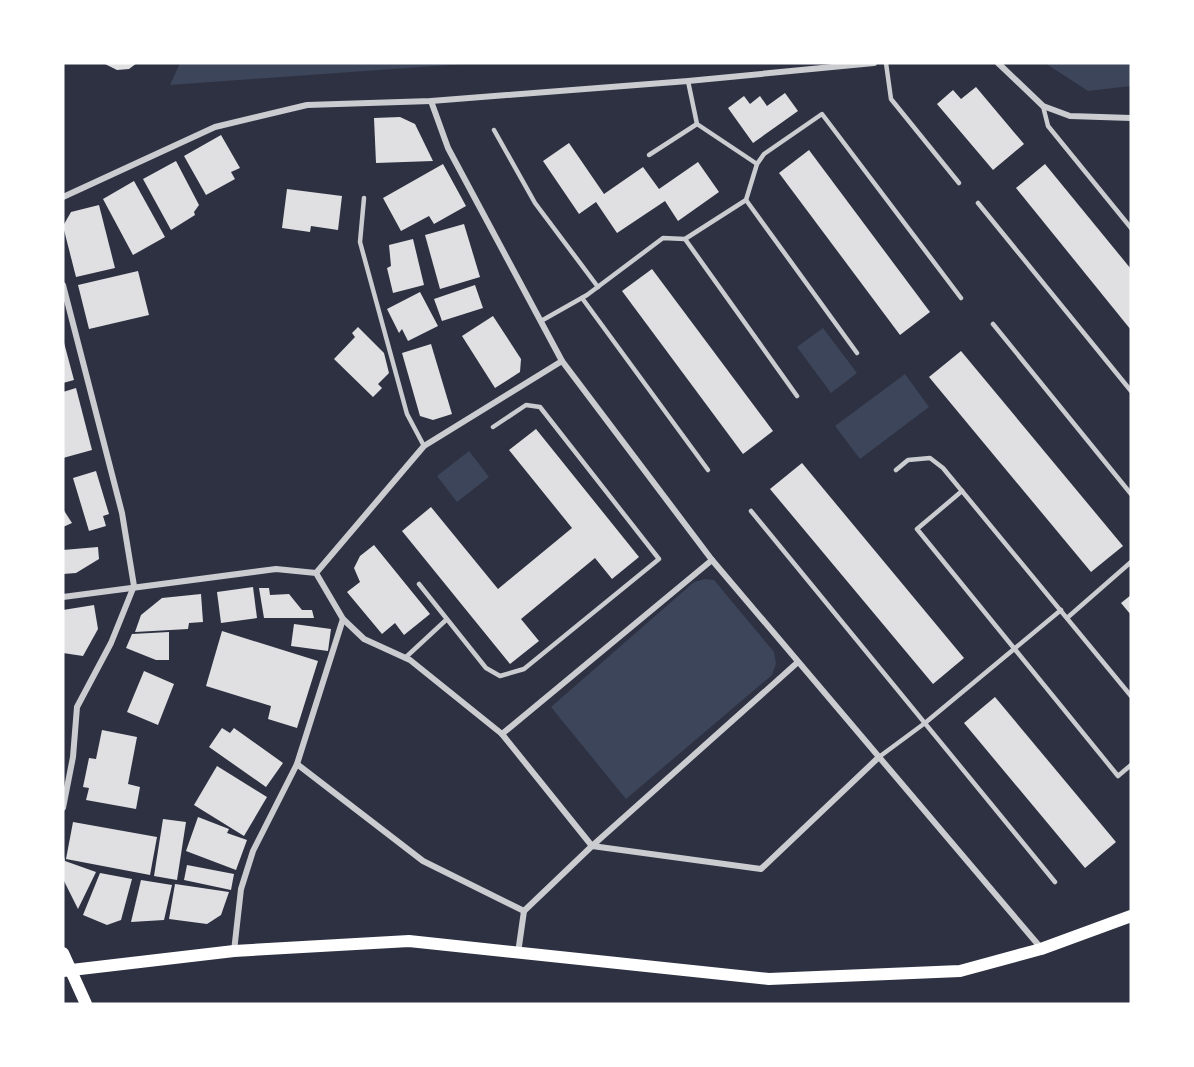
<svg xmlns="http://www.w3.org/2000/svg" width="1194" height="1067" font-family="Cabin,sans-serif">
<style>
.green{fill:#3c4559}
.building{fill:#e0e0e3}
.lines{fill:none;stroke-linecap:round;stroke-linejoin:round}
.service{stroke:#caccd0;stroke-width:4.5}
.minor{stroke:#caccd0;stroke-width:6}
.secondary{stroke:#fff;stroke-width:12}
</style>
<rect width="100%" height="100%" fill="#2d3142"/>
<g class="green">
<path d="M180 63H477L170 85Z"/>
<path d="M1045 63H1131V86L1088 91Z"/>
<path d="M823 328 857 373 831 393 797 347Z"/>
<path d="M905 374 929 407 860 459 835 426Z"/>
<path d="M469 451 489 477 457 502 437 476Z"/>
<path d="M705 579 714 580 774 652 776 664 772 675 626 799 551 707 694 582Z"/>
</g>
<g class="building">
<path d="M103 63H137L129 69 117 70Z"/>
<path d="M976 87 1024 144 993 170 937 104 953 90 961 99Z"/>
<path d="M785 93 798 111 753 143 728 108 744 96 750 104 760 96 767 106Z"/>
<path d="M400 117 415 124 433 161 376 163 374 118Z"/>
<path d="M221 135 240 168 231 172 235 179 206 195 184 156Z"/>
<path d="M569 143 604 194 643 167 659 189 698 162 719 192 678 221 665 201 617 233 596 202 579 214 543 161Z"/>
<path d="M809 150 930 312 900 335 779 173Z"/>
<path d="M176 161 199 205 194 212 195 215 171 230 143 179Z"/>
<path d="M443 164 466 206 434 224 429 216 401 231 383 198Z"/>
<path d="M1045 164 1131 269V330L1016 188Z"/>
<path d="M134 181 165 237 133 255 103 199Z"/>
<path d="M287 189 342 196 338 230 311 226 310 232 282 228Z"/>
<path d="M99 205 115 268 76 277 63 226 71 212Z"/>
<path d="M464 224 480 277 440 289 425 235Z"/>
<path d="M413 239 424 285 393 293 387 268 391 266 389 245Z"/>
<path d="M652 269 773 431 743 454 622 291Z"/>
<path d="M138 271 149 315 89 329 78 285Z"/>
<path d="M475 285 483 308 442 321 434 299Z"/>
<path d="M420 292 438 326 408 341 402 329 399 333 387 309Z"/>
<path d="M493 316 521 359 520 372 495 388 462 336Z"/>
<path d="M358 327 384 353 389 373 378 384 382 388 373 397 334 359 355 337 352 333Z"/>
<path d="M63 339 74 380 63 383Z"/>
<path d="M431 344 452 414 433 420 420 416 402 353Z"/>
<path d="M961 351 1123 546 1091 572 929 377Z"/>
<path d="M76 388 92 450 63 458V392Z"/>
<path d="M536 429 639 557 612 579 595 558 521 619 539 641 510 664 402 531 431 507 498 589 572 528 509 450Z"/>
<path d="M802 463 964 658 933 684 770 489Z"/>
<path d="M96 471 109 514 103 516 106 526 89 531 73 478Z"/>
<path d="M63 509 72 523 63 527Z"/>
<path d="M374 545 430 614 404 635 395 623 382 634 347 592 360 582 354 568 360 556Z"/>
<path d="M98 547 99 559 76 573 63 574V550Z"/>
<path d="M253 587 257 618 221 623 217 592Z"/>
<path d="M259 588H269L270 595 289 594 302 610H312L314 618H264Z"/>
<path d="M201 594 203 622 189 623 188 629 135 632 141 615 162 598Z"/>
<path d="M1131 595V615L1121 603Z"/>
<path d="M94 605 98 629 83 656 63 653V610Z"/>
<path d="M294 624 331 629 328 651 291 646Z"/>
<path d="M222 631 318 661 297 728 268 719 271 706 206 686Z"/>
<path d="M169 632V660H156L126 648 132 634Z"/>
<path d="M144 671 174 684 158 725 127 712Z"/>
<path d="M995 697 1116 842 1085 868 964 723Z"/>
<path d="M222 728 230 733 234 728 283 763 266 787 209 747Z"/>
<path d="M102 730 137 737 128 784 140 787 136 809 86 800 89 788 83 787 89 758 96 759Z"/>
<path d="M217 766 267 797 244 836 194 805Z"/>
<path d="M198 817 229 829 227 833 247 840 236 870 186 851Z"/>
<path d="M163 819 186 822 177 880 154 876Z"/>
<path d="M73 822 157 837 150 875 66 859Z"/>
<path d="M63 852 65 861 96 872 78 909 63 879Z"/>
<path d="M187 865 234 874 231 890 184 880Z"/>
<path d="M100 873 132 879 121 920 107 925 83 915Z"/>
<path d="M141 880 172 885 164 920 131 922Z"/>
<path d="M175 884 229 892 221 915 207 924 169 919Z"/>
</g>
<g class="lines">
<g class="service">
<path d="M886 63 891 99 959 183"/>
<path d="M688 81 697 124 757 164"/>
<path d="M1043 106 1048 126 1131 228"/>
<path d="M494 130 535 203 598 287"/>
<path d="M649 155 697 124"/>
<path d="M364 198 360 242 407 414 424 446"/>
<path d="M746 200 857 353"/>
<path d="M978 203 1131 391"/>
<path d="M685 239 797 396"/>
<path d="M582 298 708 470"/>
<path d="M541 321 587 295 663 238 685 239 746 200 757 164 764 154 822 114 961 298"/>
<path d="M993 324 1131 494"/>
<path d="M896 470 908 460 930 458 943 468 1131 696"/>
<path d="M962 491 917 529 1118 776 1131 765"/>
<path d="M751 511 1055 882"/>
<path d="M419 584 486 668 500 676 524 669 659 559 540 407 526 405 493 427"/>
<path d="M1067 618 1131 562"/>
<path d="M405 658 446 620"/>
<path d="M879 757 925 723 1061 610"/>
</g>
<g class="minor">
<path d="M998 63 1043 106 1070 116 1131 118"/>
<path d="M431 101 448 148 562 361 712 560 1041 948"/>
<path d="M63 197 215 127 307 105 431 101 688 81 874 63"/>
<path d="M63 285 122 513 134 586 111 643 77 707 73 757 63 808"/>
<path d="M316 573 343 619 364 639 410 660 502 734 592 846 761 869 879 757"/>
<path d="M316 573 424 446 562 361"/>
<path d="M63 597 276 569 316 573"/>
<path d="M502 734 712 560"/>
<path d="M297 764 423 861 524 911"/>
<path d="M524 911 592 846 798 662"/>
<path d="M234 951 241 889 253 851 297 764 343 619"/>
<path d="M518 953 524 911"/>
</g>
<g class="secondary">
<path d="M63 953 86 1004"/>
<path d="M63 971 234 951 409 941 769 979 960 971 1041 949 1131 916"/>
</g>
</g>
<rect width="1194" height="1067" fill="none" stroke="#ffffff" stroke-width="129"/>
</svg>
